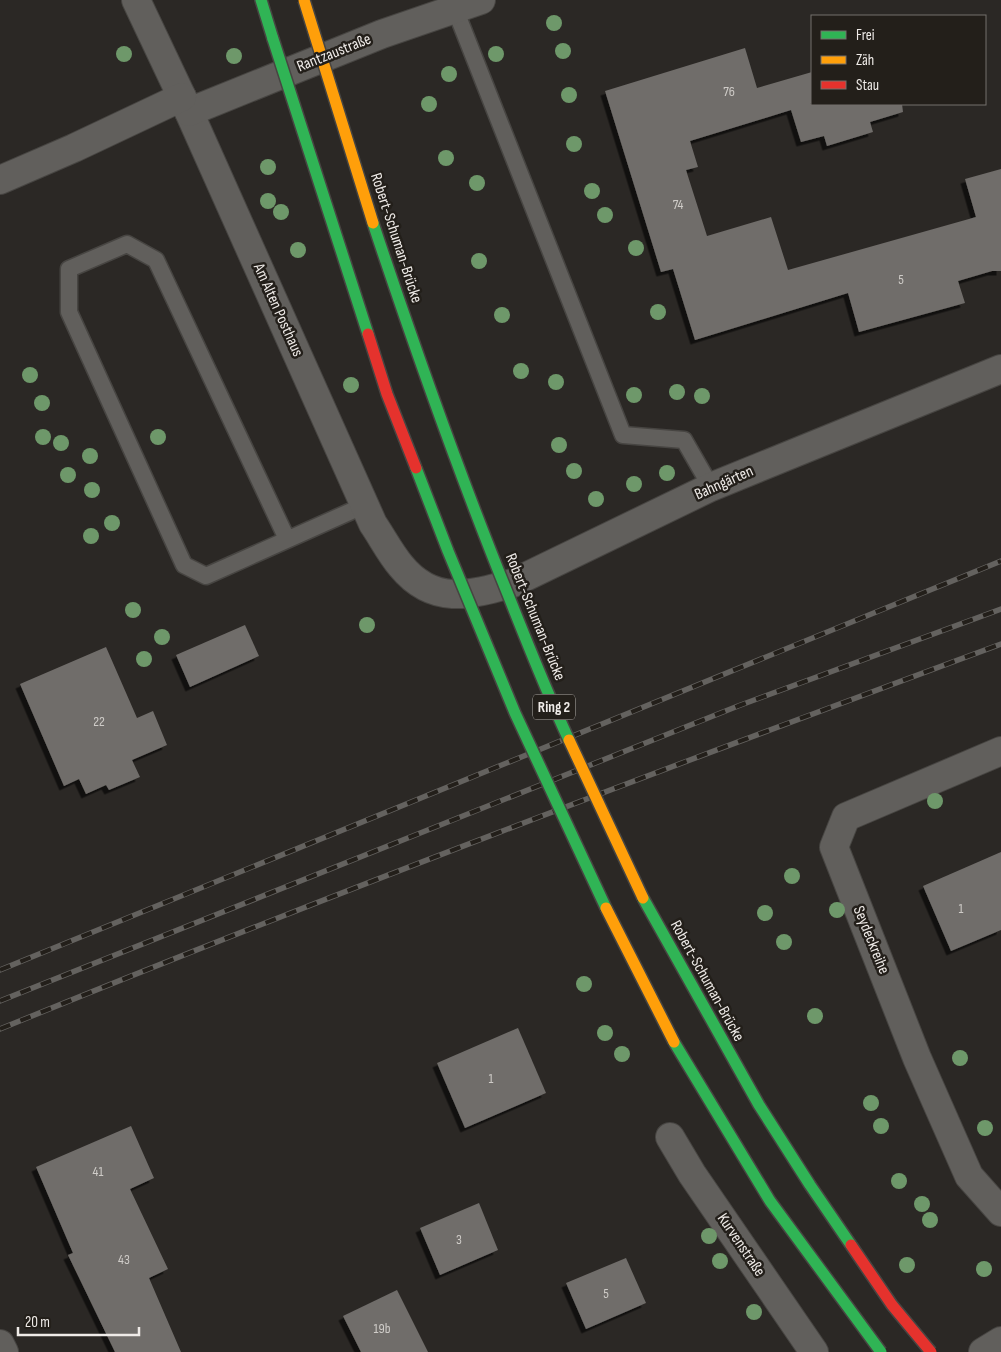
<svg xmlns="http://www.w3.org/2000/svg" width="1001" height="1352" font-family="'Sofia Sans Condensed',sans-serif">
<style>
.building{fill:#706d6a;filter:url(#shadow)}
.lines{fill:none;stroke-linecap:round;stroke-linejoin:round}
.lane-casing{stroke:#474542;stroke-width:19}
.street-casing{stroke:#474542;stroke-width:30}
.fast-casing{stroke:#474542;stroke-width:14}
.lane{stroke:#615f5c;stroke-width:16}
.street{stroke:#615f5c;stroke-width:28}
.fast{stroke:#30b455;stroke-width:11}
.rail-casing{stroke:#64625f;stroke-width:5.5}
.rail{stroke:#231f1a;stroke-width:4;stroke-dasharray:11;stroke-linecap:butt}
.fast-bridge-casing{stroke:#474542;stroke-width:14;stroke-linecap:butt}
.slow-bridge-casing{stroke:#474542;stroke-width:14;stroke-linecap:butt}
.jam-bridge-casing{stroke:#474542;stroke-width:14;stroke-linecap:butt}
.fast-bridge{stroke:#30b455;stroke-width:11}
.slow-bridge{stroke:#ff9f0a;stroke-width:11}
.jam-bridge{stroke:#e5322d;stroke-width:11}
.tree{fill:#6e986a}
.labels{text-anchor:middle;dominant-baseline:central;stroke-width:5;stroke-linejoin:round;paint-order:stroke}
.number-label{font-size:14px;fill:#cfccc8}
.shield{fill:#231f1a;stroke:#b2aeaa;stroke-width:1}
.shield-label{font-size:15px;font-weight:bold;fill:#efebe8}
.street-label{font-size:16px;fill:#efebe8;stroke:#231f1a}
</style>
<defs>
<filter id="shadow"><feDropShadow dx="-4.5" dy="4.5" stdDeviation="0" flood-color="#0009"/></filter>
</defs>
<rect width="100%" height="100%" fill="#2b2825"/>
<g class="building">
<path d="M745 48 757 88 812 72V103L810 104H902L903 112 870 122 873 132 827 146 824 136 801 142 791 110 690 141 698 167 686 170 707 236 771 217 788 270 976 217 965 179 1001 169V271H992L958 281 965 303 859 332 848 293 695 340 673 269 661 272 605 91Z"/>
<path d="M245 625 259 656 190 687 176 655Z"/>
<path d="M106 647 137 718 153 711 167 745 132 760 140 777 109 790 106 785 86 794 79 779 64 786 20 684Z"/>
<path d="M1001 852V930L951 951 923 886Z"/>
<path d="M518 1028 546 1093 465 1128 437 1063Z"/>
<path d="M131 1126 154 1178 130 1189 168 1269 149 1278 181 1352H115L68 1255 73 1253 36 1167Z"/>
<path d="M479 1203 498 1250 440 1275 420 1228Z"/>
<path d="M626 1258 646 1303 586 1329 566 1283Z"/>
<path d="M397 1290 428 1352H361L343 1316Z"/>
</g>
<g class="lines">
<defs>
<g id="lane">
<path d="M455 9 623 435 684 440 711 487"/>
<path d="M287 539 156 260 127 244 69 269V312L184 565 206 576 365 505"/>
</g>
<g id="street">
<path d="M136 0 189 112 373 524C382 537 390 553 401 566 433 605 469 596 513 583L711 487 1001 369"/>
<path d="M189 112 382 34 481 0"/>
<path d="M0 180 74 148 182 97"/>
<path d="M1001 751 846 817 834 847 917 1058 969 1176 1001 1212"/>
<path d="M670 1137 692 1174 814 1352"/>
<path d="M0 1344 4 1352"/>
<path d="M983 1352 1001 1341"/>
</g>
<path id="fast" d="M261 0 273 39"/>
</defs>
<use href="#lane" class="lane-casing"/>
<use href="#street" class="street-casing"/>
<use href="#fast" class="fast-casing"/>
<use href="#lane" class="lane"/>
<use href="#street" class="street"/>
<use href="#fast" class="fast"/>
<defs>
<g id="rail">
<path d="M0 970 1001 561"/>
<path d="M0 1001 738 706 1001 609"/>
<path d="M0 1029C331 894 666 768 1001 644"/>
</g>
</defs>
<use href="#rail" class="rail-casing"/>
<use href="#rail" class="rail"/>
<defs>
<g id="fast-bridge">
<path d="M273 39 368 334"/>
<path d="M373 223C415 349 459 474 509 597 528 645 547 693 569 740"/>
<path d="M416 468 448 551 515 713 606 908"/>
<path d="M643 898 759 1105 810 1185 851 1245"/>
<path d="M674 1042 770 1201 881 1352"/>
</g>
<g id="slow-bridge">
<path d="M304 0 373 223"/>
<path d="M569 740 643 898"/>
<path d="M606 908 674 1042"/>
</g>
<g id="jam-bridge">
<path d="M368 334 387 394 416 468"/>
<path d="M851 1245 892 1305 931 1352"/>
</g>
</defs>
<use href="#fast-bridge" class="fast-bridge-casing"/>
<use href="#slow-bridge" class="slow-bridge-casing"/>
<use href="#jam-bridge" class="jam-bridge-casing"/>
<use href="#fast-bridge" class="fast-bridge"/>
<use href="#slow-bridge" class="slow-bridge"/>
<use href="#jam-bridge" class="jam-bridge"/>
</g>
<g class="tree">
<circle cx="554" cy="23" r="8"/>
<circle cx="563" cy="51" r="8"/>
<circle cx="124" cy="54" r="8"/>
<circle cx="496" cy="54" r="8"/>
<circle cx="234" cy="56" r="8"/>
<circle cx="449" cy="74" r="8"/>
<circle cx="569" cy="95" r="8"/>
<circle cx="429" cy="104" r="8"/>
<circle cx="574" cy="144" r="8"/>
<circle cx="446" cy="158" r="8"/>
<circle cx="268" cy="167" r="8"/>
<circle cx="477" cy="183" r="8"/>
<circle cx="592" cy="191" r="8"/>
<circle cx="268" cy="201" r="8"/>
<circle cx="281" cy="212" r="8"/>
<circle cx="605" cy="215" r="8"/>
<circle cx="636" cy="248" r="8"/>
<circle cx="298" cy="250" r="8"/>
<circle cx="479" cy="261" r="8"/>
<circle cx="658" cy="312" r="8"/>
<circle cx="502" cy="315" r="8"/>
<circle cx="521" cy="371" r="8"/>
<circle cx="30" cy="375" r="8"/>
<circle cx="556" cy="382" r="8"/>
<circle cx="351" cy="385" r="8"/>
<circle cx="677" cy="392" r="8"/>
<circle cx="634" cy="395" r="8"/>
<circle cx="702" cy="396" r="8"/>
<circle cx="42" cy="403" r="8"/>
<circle cx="43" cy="437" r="8"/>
<circle cx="158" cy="437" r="8"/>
<circle cx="61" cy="443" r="8"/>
<circle cx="559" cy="445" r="8"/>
<circle cx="90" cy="456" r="8"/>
<circle cx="574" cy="471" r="8"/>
<circle cx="667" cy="473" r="8"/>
<circle cx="68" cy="475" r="8"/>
<circle cx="634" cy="484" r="8"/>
<circle cx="92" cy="490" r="8"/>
<circle cx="596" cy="499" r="8"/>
<circle cx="112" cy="523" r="8"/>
<circle cx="91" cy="536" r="8"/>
<circle cx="133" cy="610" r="8"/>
<circle cx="367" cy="625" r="8"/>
<circle cx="162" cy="637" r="8"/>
<circle cx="144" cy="659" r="8"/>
<circle cx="935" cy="801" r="8"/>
<circle cx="792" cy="876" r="8"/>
<circle cx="837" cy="910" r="8"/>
<circle cx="765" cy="913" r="8"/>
<circle cx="784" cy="942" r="8"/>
<circle cx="584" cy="984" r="8"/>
<circle cx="815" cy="1016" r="8"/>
<circle cx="605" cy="1033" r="8"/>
<circle cx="622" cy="1054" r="8"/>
<circle cx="960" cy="1058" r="8"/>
<circle cx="871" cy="1103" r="8"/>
<circle cx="881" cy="1126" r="8"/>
<circle cx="985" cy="1128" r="8"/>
<circle cx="899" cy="1181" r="8"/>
<circle cx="922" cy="1204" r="8"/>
<circle cx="930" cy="1220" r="8"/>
<circle cx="709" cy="1236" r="8"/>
<circle cx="720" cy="1261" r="8"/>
<circle cx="907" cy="1265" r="8"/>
<circle cx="984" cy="1269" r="8"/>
<circle cx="754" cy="1312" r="8"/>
</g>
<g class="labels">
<g class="number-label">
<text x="729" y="91">76</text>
<text x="678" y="204">74</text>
<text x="901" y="279">5</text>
<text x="99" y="721">22</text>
<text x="961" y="908">1</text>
<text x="491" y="1078">1</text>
<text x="98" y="1171">41</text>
<text x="459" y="1239">3</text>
<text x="124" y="1259">43</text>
<text x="606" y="1293">5</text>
<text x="382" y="1328">19b</text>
</g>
<rect class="shield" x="533" y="694.5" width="42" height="25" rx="4"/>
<g class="shield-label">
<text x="554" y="707">Ring 2</text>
</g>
<g class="street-label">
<text transform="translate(334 53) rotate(-22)">Rantzaustraße</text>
<text transform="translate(396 238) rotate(72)">Robert-Schuman-Brücke</text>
<text transform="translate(278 310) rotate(66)">Am Alten Posthaus</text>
<text transform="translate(724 483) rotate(-24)">Bahngärten</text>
<text transform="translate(535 617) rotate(68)">Robert-Schuman-Brücke</text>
<text transform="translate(871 940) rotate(68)">Seydeckreihe</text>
<text transform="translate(707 981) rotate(61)">Robert-Schuman-Brücke</text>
<text transform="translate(741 1245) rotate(56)">Kurvenstraße</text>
</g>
</g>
<rect x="811" y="15" width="175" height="90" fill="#231f1a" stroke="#75716c"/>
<rect x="821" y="31" width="25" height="8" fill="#30b455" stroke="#75716c"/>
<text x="856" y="40" font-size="15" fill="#efebe8">Frei</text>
<rect x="821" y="56" width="25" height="8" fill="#ff9f0a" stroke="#75716c"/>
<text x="856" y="65" font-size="15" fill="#efebe8">Zäh</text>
<rect x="821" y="81" width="25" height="8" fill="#e5322d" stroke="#75716c"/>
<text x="856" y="90" font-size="15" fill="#efebe8">Stau</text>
<path d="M18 1327v8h121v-8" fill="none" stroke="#efebe8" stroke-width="2.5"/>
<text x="25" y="1327" font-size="15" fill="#efebe8" stroke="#231f1a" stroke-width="4" paint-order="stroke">20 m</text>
</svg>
